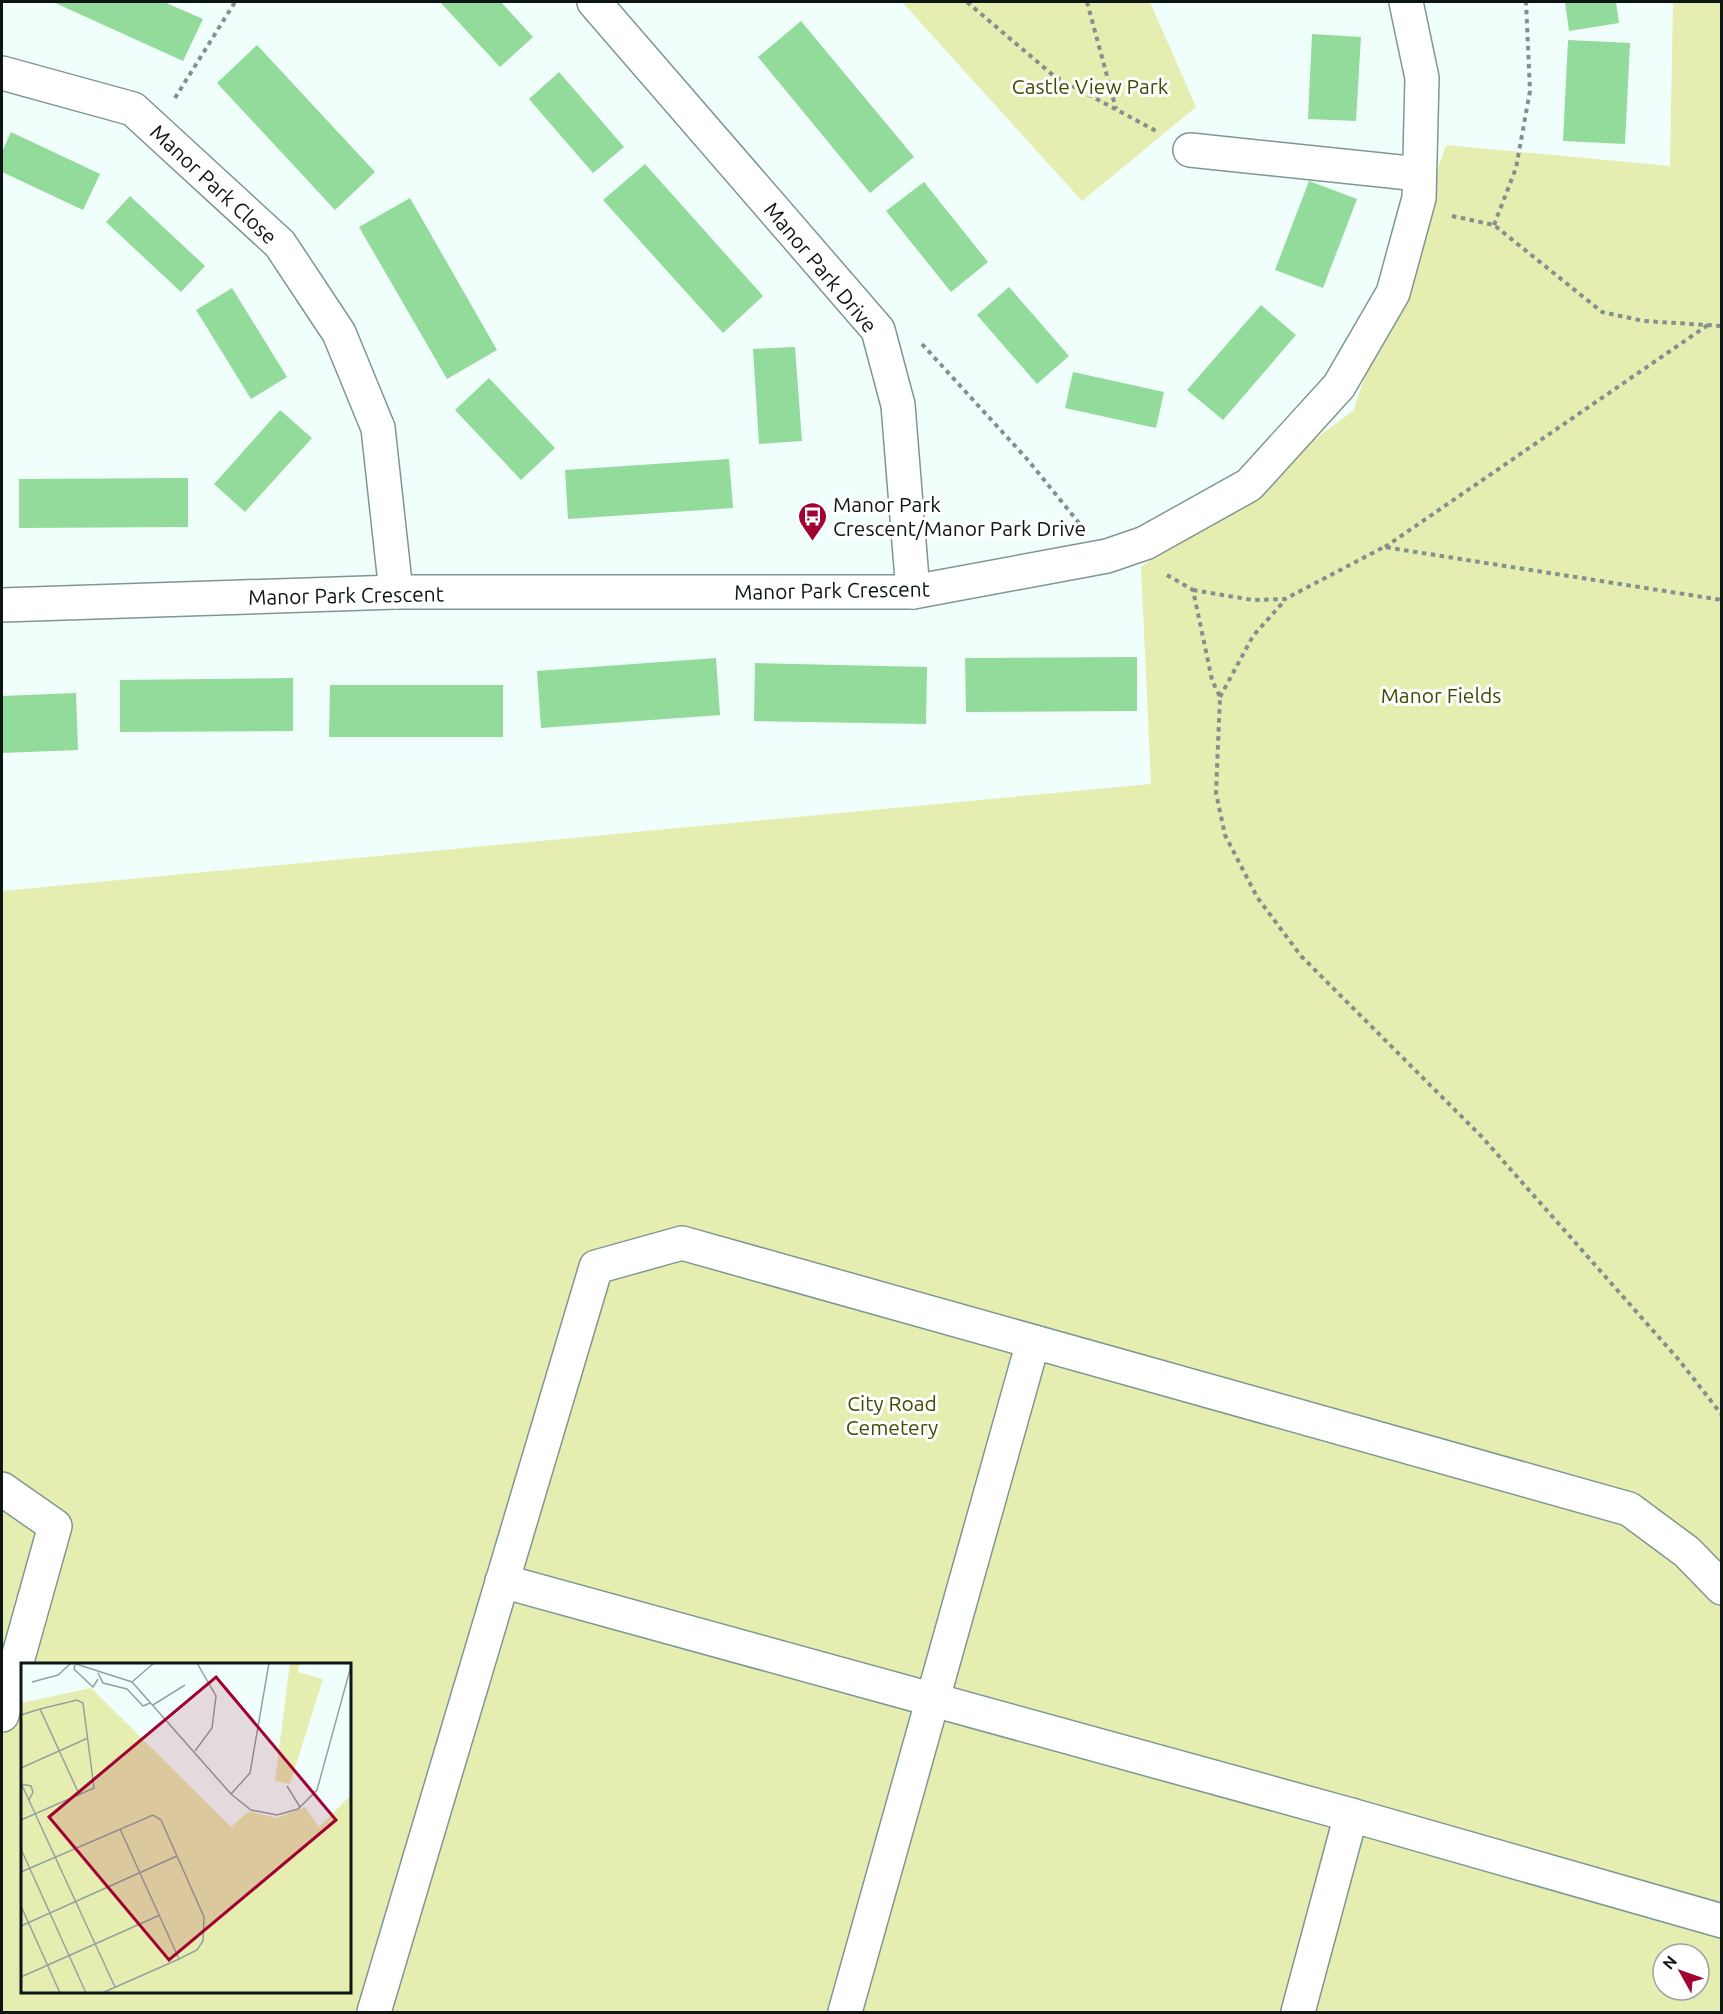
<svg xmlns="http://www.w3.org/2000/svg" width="1723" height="2014" font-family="Ubuntu,sans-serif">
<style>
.green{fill:#e5edb1;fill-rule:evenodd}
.building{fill:#93db9b}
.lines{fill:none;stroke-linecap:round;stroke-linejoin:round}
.minor-casing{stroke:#7f9791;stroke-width:36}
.path{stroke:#84908d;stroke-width:4;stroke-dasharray:4.5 4.5;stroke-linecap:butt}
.minor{stroke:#fff;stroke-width:33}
.labels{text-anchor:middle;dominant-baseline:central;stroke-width:6;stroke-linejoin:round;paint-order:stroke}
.park-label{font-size:21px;fill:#454a03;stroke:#fff}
.street-label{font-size:21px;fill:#0d1614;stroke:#fff}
.poi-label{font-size:21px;fill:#0d1614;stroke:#fff;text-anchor:start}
.inset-road{fill:none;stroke:#95a29f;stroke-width:1.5}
.view{fill:#a20232;fill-opacity:0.15;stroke:#a20232;stroke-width:3}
.inset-edge{fill:none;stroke:#0d1614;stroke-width:3}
</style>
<rect width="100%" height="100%" fill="#f0fffb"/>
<g class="green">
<path d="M902 2H1150L1196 107 1082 201Z"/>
<path d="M1673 2H1721V2012H2V891L1151 784 1141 567 1353 411 1446 145 1670 166ZM22 1664H350V1992H22ZM1663 1954H1699V1990H1663Z"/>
</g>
<g class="building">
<path d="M53 2H164L203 19 183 61Z"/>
<path d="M440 2H501L533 37 500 67Z"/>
<path d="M1565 2H1616L1619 23 1569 31Z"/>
<path d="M801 21 914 157 870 193 758 57Z"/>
<path d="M1312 34 1361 37 1356 121 1308 119Z"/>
<path d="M1568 40 1630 43 1625 144 1563 141Z"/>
<path d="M257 45 375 172 335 210 217 83Z"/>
<path d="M559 72 624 147 593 173 529 99Z"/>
<path d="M11 132 100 174 83 210 2 172V152Z"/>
<path d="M645 164 763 296 723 333 603 200Z"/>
<path d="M1309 181 1357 199 1323 288 1275 270Z"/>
<path d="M924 182 988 262 951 292 886 211Z"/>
<path d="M130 196 205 266 181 292 106 222Z"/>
<path d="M410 198 497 350 447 379 359 227Z"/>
<path d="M1009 287 1069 356 1037 384 977 315Z"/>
<path d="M232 288 287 377 251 399 196 310Z"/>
<path d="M1261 305 1296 335 1223 420 1187 390Z"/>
<path d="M795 347 802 441 759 444 753 349Z"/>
<path d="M1073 372 1164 392 1156 428 1065 408Z"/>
<path d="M489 378 555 448 521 480 455 410Z"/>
<path d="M280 410 312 438 245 512 214 484Z"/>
<path d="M729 459 733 508 568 519 565 470Z"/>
<path d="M188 478V527L19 528V479Z"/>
<path d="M1137 657V711L966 712 965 658Z"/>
<path d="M716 658 720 715 541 728 537 671Z"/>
<path d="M755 663 927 667 926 724 754 721Z"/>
<path d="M293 678V731L120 732V680Z"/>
<path d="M330 685H503V737H329Z"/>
<path d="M76 693 78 750 2 753V696Z"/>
</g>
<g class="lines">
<defs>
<g id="minor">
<path d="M594 2 878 330 898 405 913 592"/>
<path d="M2 73 133 109 280 244 339 333 378 428 396 592"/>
<path d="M1190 150 1419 174"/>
<path d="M2 605 396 592H913L1107 556 1145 543 1249 485 1339 386 1393 293 1419 198 1422 78 1406 2"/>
<path d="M2 1489 55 1526 2 1715"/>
<path d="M502 1581 1351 1815 1722 1921"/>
<path d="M374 2012 596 1267 682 1243 1629 1509 1687 1552 1722 1588"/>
<path d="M845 2012 1033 1342"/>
<path d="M1298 2012 1351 1815"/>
</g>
</defs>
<use href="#minor" class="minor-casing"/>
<g class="path">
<path d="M967 2 1054 76 1158 132"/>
<path d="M1087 2 1116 109"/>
<path d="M175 98 235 2"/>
<path d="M1452 216 1494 225 1602 312 1644 321 1722 326"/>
<path d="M1494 225 1516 168 1530 91 1526 2"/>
<path d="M922 344 1027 459 1079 523"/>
<path d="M1385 547 1708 325"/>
<path d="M1167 575 1193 590 1212 680 1220 697 1216 793 1225 835 1257 897 1301 956 1482 1137 1679 1360 1722 1415"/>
<path d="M1193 590 1253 600 1285 599 1384 547 1722 600"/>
<path d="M1220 697 1253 636 1285 600"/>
</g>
<use href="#minor" class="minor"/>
</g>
<defs>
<symbol id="bus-pin" viewBox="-11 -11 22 30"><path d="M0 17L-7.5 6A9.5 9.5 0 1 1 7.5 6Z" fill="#a20232" stroke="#fff"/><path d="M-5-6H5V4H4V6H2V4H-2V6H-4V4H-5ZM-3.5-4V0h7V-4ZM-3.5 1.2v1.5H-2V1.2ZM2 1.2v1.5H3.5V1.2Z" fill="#fff"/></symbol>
</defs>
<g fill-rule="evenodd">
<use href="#bus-pin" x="796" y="500" width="33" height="45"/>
</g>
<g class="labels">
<g class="park-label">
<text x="1090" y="86">Castle View Park</text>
<text x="1441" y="695">Manor Fields</text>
<text x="892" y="1403">City Road<tspan x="892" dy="24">Cemetery</tspan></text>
</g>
<g class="street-label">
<text transform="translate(214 184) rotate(43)">Manor Park Close</text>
<text transform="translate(821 267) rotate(50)">Manor Park Drive</text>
<text transform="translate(832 590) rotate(-1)">Manor Park Crescent</text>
<text transform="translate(346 595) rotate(-1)">Manor Park Crescent</text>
</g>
<g class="poi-label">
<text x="833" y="504">Manor Park<tspan x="833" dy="24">Crescent/Manor Park Drive</tspan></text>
</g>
</g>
<g transform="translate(21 1663)">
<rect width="330" height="330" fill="#f0fffb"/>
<path d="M269 0H279L277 9 302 16 269 121 254 118ZM70 25 210 164 228 148 255 155 284 144 298 164 328 134 330 123V330H0V40Z" fill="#e5edb1"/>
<path class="inset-road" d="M52 0 111 19 210 131 230 147 256 152 277 146 296 127 330 3M54 2 53 6 72 24 77 16M77 10 82 20 106 26 122 43 129 40M11 19 37 12 50 0M111 19 133 0M132 42 164 22M0 52 19 46 58 131M174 88 191 65 195 33 176 0M0 105 67 75M0 120 94 324M0 121 10 123 12 129 8 137M266 123 279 144M210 131 229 110 248 0M0 157 73 125 62 40 56 37 19 46M0 186 65 330M0 209 132 152 140 157 183 254 182 278 176 287 158 296M0 243 39 330M0 263 156 193M0 314 139 252M81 330 158 296 99 166"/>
<path class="view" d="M195 14 315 157 148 297 28 154Z"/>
<rect width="330" height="330" class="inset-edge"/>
</g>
<rect width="1723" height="2014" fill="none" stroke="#0d1614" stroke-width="6"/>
<g transform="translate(1681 1972) rotate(310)"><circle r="28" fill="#ffffff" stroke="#9ea2a1" stroke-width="1.5"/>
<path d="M0-4.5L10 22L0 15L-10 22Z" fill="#a20232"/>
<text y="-9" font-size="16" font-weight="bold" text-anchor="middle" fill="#0d1614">N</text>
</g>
</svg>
